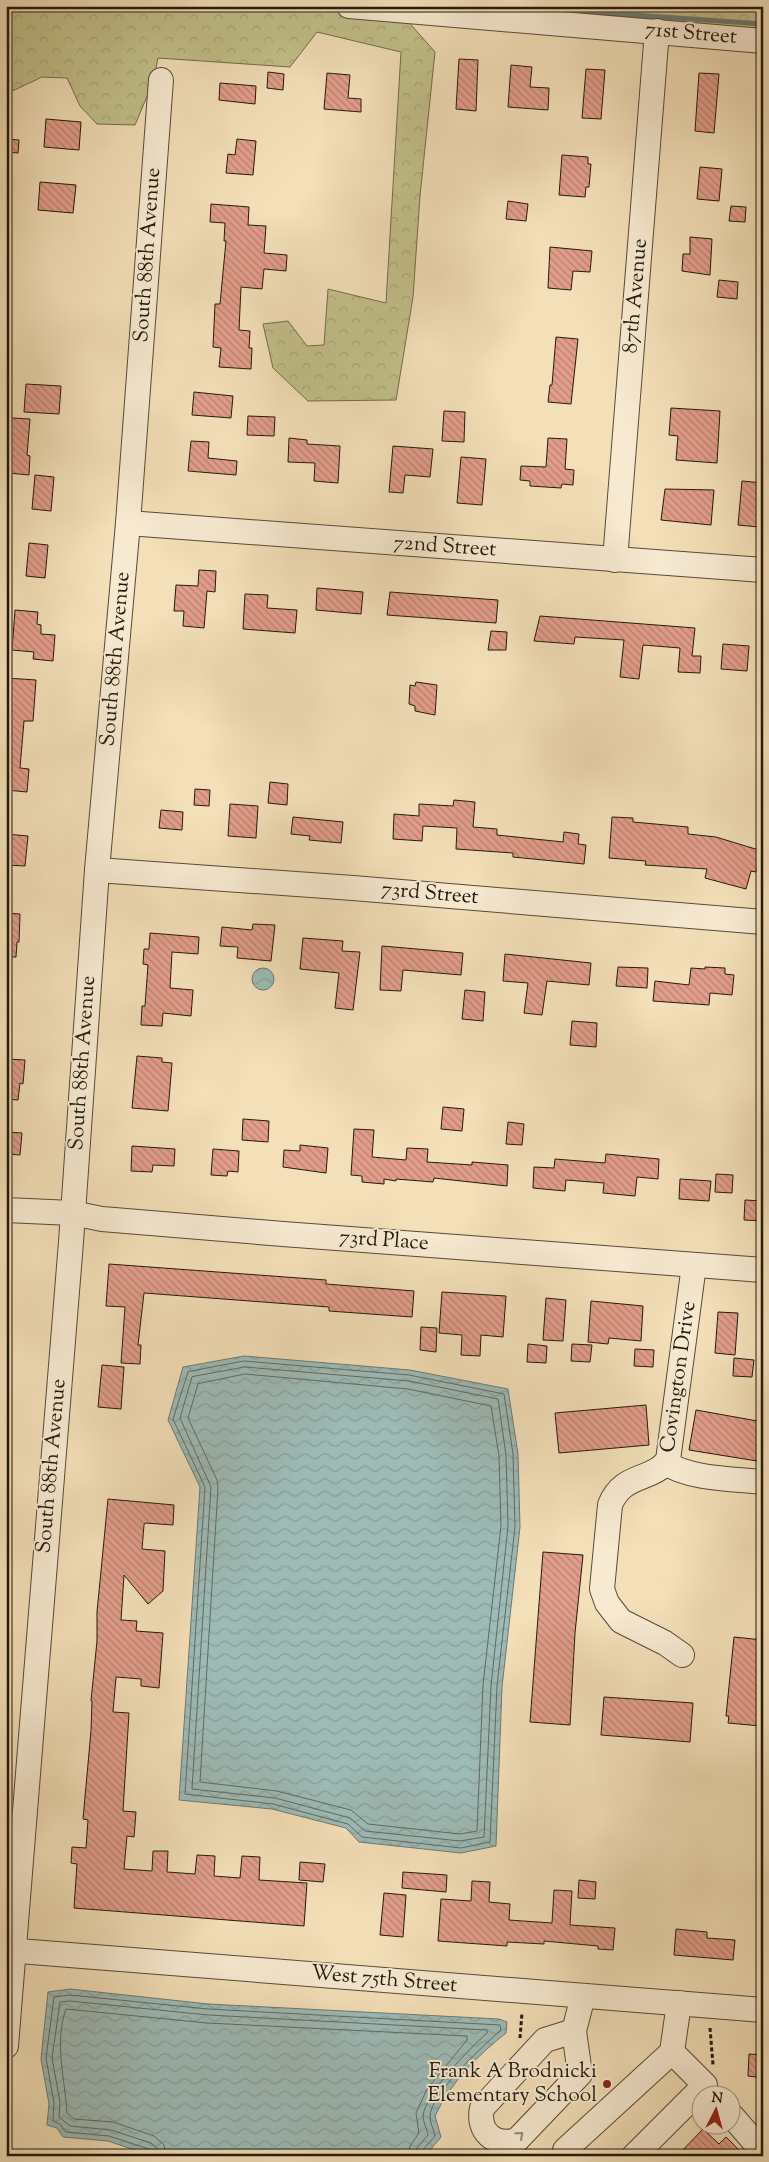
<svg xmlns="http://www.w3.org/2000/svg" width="769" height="2162" font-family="'Sorts Mill Goudy',serif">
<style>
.forest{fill:url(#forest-crowns);stroke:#726c4c}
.water{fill:url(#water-waves);stroke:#6c7a73}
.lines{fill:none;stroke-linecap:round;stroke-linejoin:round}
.shore{stroke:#606a62;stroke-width:1}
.stream{stroke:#6c7a73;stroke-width:5}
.building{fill:url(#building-back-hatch);stroke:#22190d}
.minor-casing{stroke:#564a38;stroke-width:26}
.path{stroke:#22190d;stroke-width:3;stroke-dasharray:4 2.5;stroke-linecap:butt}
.minor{stroke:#f7ead1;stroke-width:24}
.oneway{stroke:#978c79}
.poi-dot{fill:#8f2418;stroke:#f7ead1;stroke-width:2}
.labels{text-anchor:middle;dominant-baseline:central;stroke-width:4;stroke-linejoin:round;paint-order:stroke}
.street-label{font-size:21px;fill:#22190d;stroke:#f7ead1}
.poi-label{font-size:21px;fill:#22190d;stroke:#f7ead1;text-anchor:end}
</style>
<defs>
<pattern id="forest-crowns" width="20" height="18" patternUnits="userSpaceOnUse" patternTransform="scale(1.25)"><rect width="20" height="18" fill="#c2c08a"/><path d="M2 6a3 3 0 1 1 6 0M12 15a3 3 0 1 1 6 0" fill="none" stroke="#a6a476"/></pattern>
<pattern id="water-waves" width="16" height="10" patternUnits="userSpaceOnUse" patternTransform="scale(1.25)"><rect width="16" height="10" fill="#9dbbb7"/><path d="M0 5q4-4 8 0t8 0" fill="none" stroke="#87a09c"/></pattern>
<pattern id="building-back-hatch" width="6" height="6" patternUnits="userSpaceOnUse" patternTransform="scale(1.25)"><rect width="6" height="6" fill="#e39e8b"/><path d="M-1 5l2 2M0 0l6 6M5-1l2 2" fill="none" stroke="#b88070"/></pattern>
</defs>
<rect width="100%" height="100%" fill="#f3dfb8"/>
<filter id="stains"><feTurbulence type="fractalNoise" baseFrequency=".004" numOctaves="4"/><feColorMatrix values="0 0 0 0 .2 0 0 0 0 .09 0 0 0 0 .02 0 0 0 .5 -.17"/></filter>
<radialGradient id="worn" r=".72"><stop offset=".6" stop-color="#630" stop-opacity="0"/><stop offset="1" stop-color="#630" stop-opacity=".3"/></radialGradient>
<g class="forest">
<path d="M6 6H419L405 18 435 52 420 196 413 297 396 400 308 401 273 368 263 324 288 321 307 346 324 345 328 289 386 303 401 52 317 32 290 67 158 58 153 82 135 125 97 124 80 106 67 78 42 77 6 94Z"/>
<path d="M426 6H688L763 12V32Z"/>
</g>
<g class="water">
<circle cx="263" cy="979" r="11"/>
<path d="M244 1356 410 1370 508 1389 518 1454 520 1527 502 1687 496 1846 461 1853 359 1842 346 1828 272 1809 179 1800 200 1487 168 1420 183 1367Z"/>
<path d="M70 1989 208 2004 499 2019 507 2022 506 2033C477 2056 451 2082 435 2116L441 2137 425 2156H153L108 2141 63 2137 57 2128 47 2125 49 2104 41 2059 48 1992Z"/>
</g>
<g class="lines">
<g class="shore">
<path d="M244 1361 409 1375 504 1394 513 1454 515 1527 497 1686 490 1842 461 1848 362 1837 348 1824 273 1804 185 1794 205 1487 173 1419 188 1372Z"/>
<path d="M245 1367 409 1381 498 1399 506 1455 508 1526 491 1686 484 1837 460 1841 365 1831 350 1818 275 1798 192 1789 211 1487 180 1418 192 1377Z"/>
<path d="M245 1374 408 1389 491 1406 499 1456 501 1526 483 1685 477 1831 460 1834 368 1824 351 1810 277 1791 200 1782 218 1488 217 1480 188 1418 198 1384Z"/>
<path d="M153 2156 149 2149 109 2136 66 2132 60 2124 53 2121 54 2103 46 2058 54 1997 70 1995 208 2009 500 2025 501 2030C484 2045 429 2095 430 2117 430 2123 434 2130 435 2136L422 2151V2156"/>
<path d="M159 2156 157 2148 151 2143 111 2130 70 2126 59 2117 60 2102 52 2058 60 2002 70 2001 208 2015 487 2030V2033C470 2048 425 2094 423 2116 423 2122 427 2129 428 2135L417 2148 415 2156"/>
<path d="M166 2156 164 2145 154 2136 113 2122 74 2119 67 2113C65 2079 54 2043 66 2009L207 2023 467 2036V2040L427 2089 416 2113 419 2133 410 2146 408 2156"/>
</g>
<path class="stream" d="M505 6 763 24"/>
</g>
<g class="building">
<path d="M459 59 478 60 476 111 456 109Z"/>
<path d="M511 65 532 67 530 87 549 88 548 110 508 107Z"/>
<path d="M586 69 605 70 601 119 582 118Z"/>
<path d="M268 72 284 74 283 90 267 88Z"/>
<path d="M327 73 350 75 348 98 361 99V112L324 109Z"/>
<path d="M699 73 719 74 714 133 695 131Z"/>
<path d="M220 83 256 86 255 104 219 100Z"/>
<path d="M46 119 81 122 79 150 44 147Z"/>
<path d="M6 139 19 140 18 153 6 152Z"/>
<path d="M237 139 256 141 253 175 226 173 228 154 235 155Z"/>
<path d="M562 155 588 157V164H591L589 187H586L585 197 559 195Z"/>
<path d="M700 167 722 169 719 201 697 199Z"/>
<path d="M40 182 76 185 73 213 38 210Z"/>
<path d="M508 201 528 204 526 221 506 219Z"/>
<path d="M211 204 249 207 248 225 266 226 264 253 287 255 286 271 264 269 262 289 241 287 239 330 250 331 249 348H252L251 369 219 367 221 348 213 347 215 304H220L226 241H224L225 223 210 222Z"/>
<path d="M731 206 746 207 745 222 729 221Z"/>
<path d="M690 237 712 239 710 275 682 271 683 254H690Z"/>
<path d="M550 247 592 251 590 272 573 271 571 290 548 288Z"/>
<path d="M719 280 738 282 737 299 717 297Z"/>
<path d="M556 337 578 339 571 404 548 402 550 385H552Z"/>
<path d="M26 384 61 386 59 414 24 412Z"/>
<path d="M194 392 233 396 231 418 192 415Z"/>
<path d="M671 408 720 411 717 463 676 460 678 436 669 435Z"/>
<path d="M444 411 465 412 464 442 442 441Z"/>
<path d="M248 416 275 417 274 436 247 435Z"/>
<path d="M12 418 30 419 27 455 30 456 29 475 8 473Z"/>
<path d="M289 438 307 440V444L340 446 338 483 314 481 315 463 288 462Z"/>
<path d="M548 438 567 439 565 469 574 470 573 485 562 484 561 488 530 486V481L520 480 521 466 546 467Z"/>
<path d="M191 441 209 442 208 458 237 461 236 475 188 471Z"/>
<path d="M393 446 433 449 430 477 405 475 403 493 389 492Z"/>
<path d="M461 457 486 459 482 505 457 503Z"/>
<path d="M35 475 54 477 51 511 32 509Z"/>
<path d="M742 481 763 483V507H761L759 527 738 525Z"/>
<path d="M665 489 714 490 711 525 661 520Z"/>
<path d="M29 543 48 545 45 578 26 576Z"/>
<path d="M199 570 216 571 215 592 207 591 204 628 183 626 184 611H174L176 585 198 586Z"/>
<path d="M317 588 363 592 361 614 316 610Z"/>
<path d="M390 592 498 600 496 623 387 615Z"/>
<path d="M245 594 268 595 267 608 297 610 295 633 243 629Z"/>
<path d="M15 610 38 612 37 624 41 625V634L55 635 53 661 33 659 34 652 12 650Z"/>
<path d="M540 616 695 628 692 656H701L700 673 678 672 680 648 643 645 639 679 620 677 624 640 575 637 574 644 534 641Z"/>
<path d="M491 631 507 632 506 650H488Z"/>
<path d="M723 644 749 646 747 671 721 669Z"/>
<path d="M6 678 36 680 33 721H24L20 768 29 769 27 792 6 790Z"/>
<path d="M416 682 437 685 435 715 415 711V706L409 704 410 685 415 686Z"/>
<path d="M270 782 288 784 287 805 268 803Z"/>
<path d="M195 789 210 790 209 806 194 805Z"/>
<path d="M454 800 475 802 473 827 497 829V835L563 842 564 832 579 834 578 844 586 845 584 864 513 857V853L456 849 457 828 423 826 422 841 393 839 394 814 419 816V804L453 806Z"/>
<path d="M230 804 258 806 256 838 228 836Z"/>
<path d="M161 810 183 812 182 830 159 828Z"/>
<path d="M293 817 343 822 341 843 309 840 310 836 291 834Z"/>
<path d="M612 817 633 818V822L688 827V834L716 837 762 851 756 872 751 871 746 889 705 878 707 869 645 865 646 861 609 858Z"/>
<path d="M6 834 28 836 25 866 6 865Z"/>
<path d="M6 913 20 914 19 942H17L16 957H6Z"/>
<path d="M253 924 275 925 271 961 237 958 238 947 220 946 222 927 252 930Z"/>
<path d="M150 933 199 937 198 954 172 952 170 988 193 990 191 1016 163 1013 162 1026 141 1025 142 1006H145L148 965 143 964 144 949H149Z"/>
<path d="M303 938 343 941 342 951 360 952 353 1010 335 1008 339 973 300 969Z"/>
<path d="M382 946 463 953 461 975 403 970 401 991 380 990Z"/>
<path d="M505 954 591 963 589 985 547 981 542 1015 524 1013 528 983 503 981Z"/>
<path d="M618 967 648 968 647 988 616 986Z"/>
<path d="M705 967 725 968V974L734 975 732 995 710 993 709 1005 653 1001 655 981 689 985 691 968 705 969Z"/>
<path d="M465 990 485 992 483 1021 462 1019Z"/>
<path d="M572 1021 597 1023 596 1047 570 1045Z"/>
<path d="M137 1056 162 1058V1062L172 1063 168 1111 132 1108Z"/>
<path d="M6 1059 25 1060 23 1084 20 1083 18 1100 6 1099Z"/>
<path d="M443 1107 464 1109 462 1131 441 1129Z"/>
<path d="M243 1119 269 1121 268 1142 242 1140Z"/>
<path d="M508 1122 524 1124 522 1145 506 1144Z"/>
<path d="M354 1129 374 1130 372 1157 406 1160 407 1148 428 1149 427 1162 472 1165V1162L508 1165 507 1186 434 1178 433 1182 396 1179V1181L384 1179V1184L362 1182V1176L351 1175Z"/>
<path d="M6 1132 22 1133 20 1155 6 1154Z"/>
<path d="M300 1145 328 1148 326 1173 283 1167 284 1150 300 1151Z"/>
<path d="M132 1146 175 1149 174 1166 153 1165 152 1172 131 1171Z"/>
<path d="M213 1149 239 1151 238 1172 228 1171 227 1176 211 1175Z"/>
<path d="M606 1154 659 1159 658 1179 637 1177 635 1196 603 1193 604 1183 566 1180 565 1191 533 1188 534 1167 554 1168 555 1159 605 1163Z"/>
<path d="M716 1174 733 1175 732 1193 715 1192Z"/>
<path d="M680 1179 711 1181 709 1201 679 1199Z"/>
<path d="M745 1200 763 1201V1221L744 1220Z"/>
<path d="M109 1264 326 1280V1284L414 1291 412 1317 329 1311V1307L144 1293 138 1345H141L140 1364 121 1363 125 1307 106 1306Z"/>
<path d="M442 1292 506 1296 503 1337 481 1335 480 1356 461 1355 462 1335 439 1333Z"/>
<path d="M546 1298 566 1300 563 1341 543 1340Z"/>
<path d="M591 1301 643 1306 641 1341 609 1338 608 1344 588 1342Z"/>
<path d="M718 1312 738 1313 735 1355 715 1353Z"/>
<path d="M421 1327 437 1328 436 1352 420 1350Z"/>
<path d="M528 1344 547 1346 546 1363 527 1362Z"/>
<path d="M572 1344 592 1345 590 1362 571 1361Z"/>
<path d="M635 1349 654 1350 653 1367 634 1366Z"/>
<path d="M734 1358 754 1360 752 1377 733 1376Z"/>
<path d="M102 1365 124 1367 121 1409 98 1407Z"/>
<path d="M646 1405 649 1445 559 1453 555 1413Z"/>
<path d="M696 1410 763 1422V1462L689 1450Z"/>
<path d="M108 1499 174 1505 173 1525 145 1523 144 1525 142 1549 165 1551 163 1591 148 1604 124 1575 121 1620 137 1621 136 1631 163 1633 159 1688 141 1686V1679L116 1677 113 1712 129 1713 123 1811 136 1812 134 1837 127 1836 124 1869 152 1871 153 1851H168L167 1872 195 1874 197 1855 215 1856 214 1876 240 1878 242 1856 260 1857 259 1880 307 1883 304 1926 74 1908 77 1864 71 1863 72 1847 86 1848 88 1820 83 1819 91 1731 92 1701H91L97 1641V1612Z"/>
<path d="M543 1552 583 1555 575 1633 570 1725 530 1722Z"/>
<path d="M734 1637 763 1640 761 1726 728 1723 729 1716H726Z"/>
<path d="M604 1697 693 1703 690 1742 601 1735Z"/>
<path d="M300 1862 325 1864 323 1882 299 1880Z"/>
<path d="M403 1872 447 1875 446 1892 402 1888Z"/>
<path d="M579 1880 596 1882 595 1899 578 1898Z"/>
<path d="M472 1881 490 1882 489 1902 510 1904 509 1920 552 1923 554 1890 572 1891 570 1925 615 1928 613 1950 598 1949V1946L544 1941V1944L507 1942V1946L438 1941 441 1899 471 1901Z"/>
<path d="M384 1893 406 1895 403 1937 380 1935Z"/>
<path d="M676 1929 707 1932V1938L735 1940 733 1960 674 1955Z"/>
<path d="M749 2054 763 2055V2078L748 2076Z"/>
<path d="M703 2129 719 2144 726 2137 745 2156H677Z"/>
</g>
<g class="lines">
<defs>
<g id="minor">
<path d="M349 6 763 41"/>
<path d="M128 523 763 570"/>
<path d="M615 560 657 31"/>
<path d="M97 870 353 888 763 922"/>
<path d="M6 1210 72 1213 102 1219 283 1234 763 1270"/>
<path d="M666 1463C688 1479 736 1479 763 1482"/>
<path d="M682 1655 665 1643 621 1621 607 1603 602 1589 610 1505C623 1472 652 1482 668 1460L694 1265"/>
<path d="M6 1950 763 2010"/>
<path d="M574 2031 545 2040 482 2108C477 2131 494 2147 517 2140L580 2074 574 2031 583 1996"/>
<path d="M6 2046 71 1242 97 870 128 523 161 80"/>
<path d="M732 2116 763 2152"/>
<path d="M564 2156 565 2150 672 2052 679 2003"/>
<path d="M634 2156 705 2085 672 2052"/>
</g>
</defs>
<use href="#minor" class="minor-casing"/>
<g class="path">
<path d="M710 2028 713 2065"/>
<path d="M520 2038 522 2013"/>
<path d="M709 2124 717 2129"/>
</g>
<use href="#minor" class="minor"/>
</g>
<defs><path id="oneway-chevron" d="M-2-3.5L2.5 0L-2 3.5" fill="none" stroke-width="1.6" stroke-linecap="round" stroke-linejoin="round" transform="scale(1.25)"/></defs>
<use class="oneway" href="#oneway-chevron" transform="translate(520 2135) rotate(-41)"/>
<circle class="poi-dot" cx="607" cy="2084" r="5"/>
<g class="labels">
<g class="street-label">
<text transform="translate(691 34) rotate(5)">71st Street</text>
<text transform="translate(148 255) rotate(-86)">South 88th Avenue</text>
<text transform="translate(636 296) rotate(-85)">87th Avenue</text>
<text transform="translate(445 547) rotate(4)">72nd Street</text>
<text transform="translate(116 659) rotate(-85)">South 88th Avenue</text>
<text transform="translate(430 894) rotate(5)">73rd Street</text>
<text transform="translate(83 1063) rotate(-86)">South 88th Avenue</text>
<text transform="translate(384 1241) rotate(4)">73rd Place</text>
<text transform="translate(679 1377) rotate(-82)">Covington Drive</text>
<text transform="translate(52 1466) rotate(-85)">South 88th Avenue</text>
<text transform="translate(384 1980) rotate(5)">West 75th Street</text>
</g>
<g class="poi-label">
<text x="597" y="2072">Frank A Brodnicki<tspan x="597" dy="24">Elementary School</tspan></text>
</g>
</g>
<rect width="769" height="2162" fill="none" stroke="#f3dfb8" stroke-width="25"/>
<rect x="8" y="8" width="754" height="2147" fill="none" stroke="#22190d" stroke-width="2.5"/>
<rect x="12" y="12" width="744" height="2137" fill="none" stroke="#22190d"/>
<g transform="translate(716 2110) rotate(6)"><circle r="24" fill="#f7ead1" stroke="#a29683"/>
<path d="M0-4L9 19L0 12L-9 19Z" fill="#8f2418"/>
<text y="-8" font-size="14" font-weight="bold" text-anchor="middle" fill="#22190d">N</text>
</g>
<rect width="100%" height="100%" filter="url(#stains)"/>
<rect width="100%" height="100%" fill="url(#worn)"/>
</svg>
